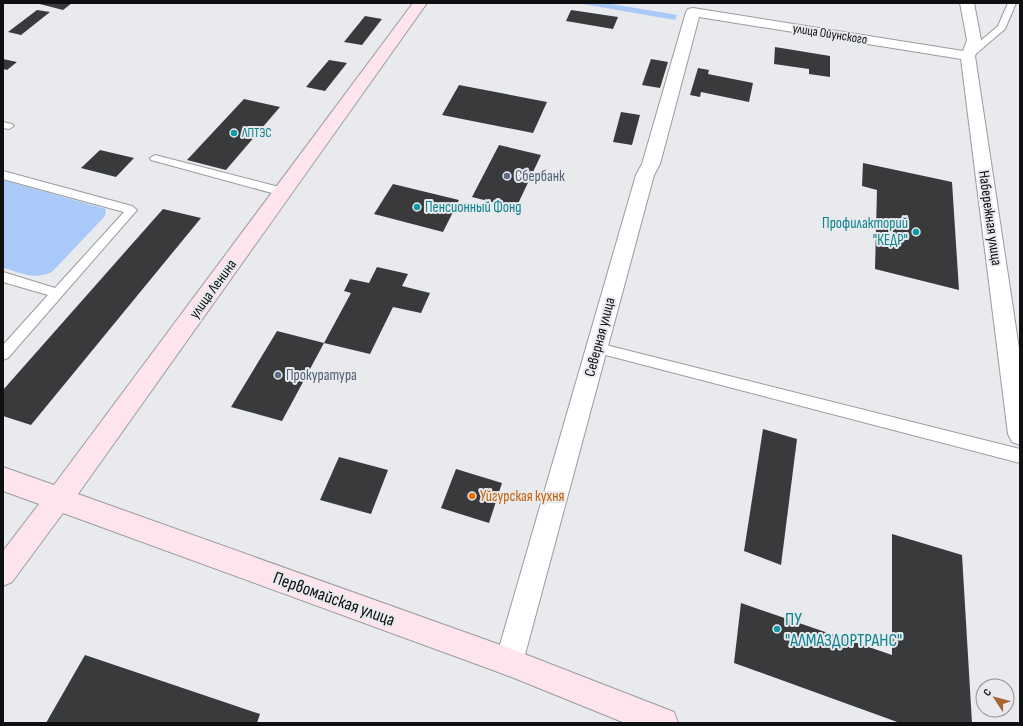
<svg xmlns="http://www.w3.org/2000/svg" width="1023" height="726" font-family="'Sofia Sans Condensed',sans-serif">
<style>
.green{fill:#a9c9f9}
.building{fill:#383a3c}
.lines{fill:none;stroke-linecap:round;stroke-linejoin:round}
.lane-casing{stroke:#9a9b9e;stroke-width:2}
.street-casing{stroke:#9a9b9e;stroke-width:2}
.secondary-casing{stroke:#9a9b9e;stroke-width:2}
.lane{fill:#fff;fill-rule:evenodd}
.street{fill:#fff;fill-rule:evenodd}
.secondary{fill:#fee4ec;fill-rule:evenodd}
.culture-dot{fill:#0f9aa8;stroke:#e8eaed;stroke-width:1.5}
.service-dot{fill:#5c6f8a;stroke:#e8eaed;stroke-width:1.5}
.food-dot{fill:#e8710a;stroke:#e8eaed;stroke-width:1.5}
.labels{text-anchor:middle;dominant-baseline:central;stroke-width:4;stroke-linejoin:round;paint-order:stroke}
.far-street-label{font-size:13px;fill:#0e0f10;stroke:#e8eaed}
.far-culture-label{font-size:13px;fill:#0d838f;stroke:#e8eaed;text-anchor:start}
.service-label{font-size:15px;fill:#4e5e75;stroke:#e8eaed;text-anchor:start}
.culture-label{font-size:15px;fill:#0d838f;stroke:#e8eaed;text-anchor:start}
.street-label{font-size:15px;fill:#0e0f10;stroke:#e8eaed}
.food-label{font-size:15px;fill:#c56008;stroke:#e8eaed;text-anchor:start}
.near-street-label{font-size:18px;fill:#0e0f10;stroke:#e8eaed}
.near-culture-label{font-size:18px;fill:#0d838f;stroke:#e8eaed;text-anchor:start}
</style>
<rect width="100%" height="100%" fill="#e8eaed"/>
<g class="green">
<path d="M577 3H606L677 15 675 20Z"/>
<path d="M3 180 106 209 105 216 52 272C33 280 22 273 3 268Z"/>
</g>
<g class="building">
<path d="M36 3H72L63 10Z"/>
<path d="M37 10 50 12 21 35 8 32Z"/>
<path d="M571 10 618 17 613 29 566 21Z"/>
<path d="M365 16 382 19 362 45 344 42Z"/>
<path d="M775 47 830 56V77L809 74V69L774 64Z"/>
<path d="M3 59 17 62 7 70 3 69Z"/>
<path d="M651 59 668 62 660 88 642 85Z"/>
<path d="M329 60 347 63 325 91 306 87Z"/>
<path d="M698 68 709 70 708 74 753 83 749 102 701 92 700 97 690 95Z"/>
<path d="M459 85 547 102 533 133 442 115Z"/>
<path d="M244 99 280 107 226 170 187 160Z"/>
<path d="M621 112 640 115 632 145 613 142Z"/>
<path d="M499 145 541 155 516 208 472 197Z"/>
<path d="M100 150 134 158 116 177 81 168Z"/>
<path d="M863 163 952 182 959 290 875 269 877 190 862 186Z"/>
<path d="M393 184 459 200 443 232 374 214Z"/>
<path d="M163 209 201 218 31 425 3 416V390Z"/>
<path d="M377 267 408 274 402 286 430 293 421 313 393 307 370 354 324 343 351 293 344 291 350 279 369 283Z"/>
<path d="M277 331 324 343 282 421 231 407Z"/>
<path d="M763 429 797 439 781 565 744 551Z"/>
<path d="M339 457 388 470 371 514 320 500Z"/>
<path d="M456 469 502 483 489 523 441 508Z"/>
<path d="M892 534 962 555 972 723H900L734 663 741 603 892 655Z"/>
<path d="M85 655 260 714 257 723H46Z"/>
</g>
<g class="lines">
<defs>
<g id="lane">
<path d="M1008 3H1016L1005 29 971 58H965V54L998 26Z"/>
<path d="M3 122 12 124 14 126 9 129 3 128Z"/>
<path d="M155 155 283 188 288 192 283 196 151 160 150 158Z"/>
<path d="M3 171 132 206 137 210 8 358 3 360V345L48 295 3 282V272L55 288 124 212 3 179Z"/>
<path d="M598 343 1020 449V463L598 353 593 352 592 348 593 344Z"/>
</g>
<path id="street" d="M960 3H974L981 40 975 56 1020 355V445L1012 442 1008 434 961 59 699 17 660 164 654 175 523 662 519 672 509 676 499 672 495 662 636 175 642 164 686 12 688 9 693 8 963 51 967 40Z"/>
<path id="secondary" d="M413 3H427L78 494 509 648 674 712 678 723H625L509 676 63 513 12 582 3 586V551L39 504 3 491V467L54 485Z"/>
</defs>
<use href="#lane" class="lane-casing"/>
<use href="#street" class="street-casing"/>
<use href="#secondary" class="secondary-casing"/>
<use href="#lane" class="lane"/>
<use href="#street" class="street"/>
<use href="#secondary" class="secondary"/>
</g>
<g class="culture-dot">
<circle cx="234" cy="133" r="4"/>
<circle cx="417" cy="207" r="4"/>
<circle cx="916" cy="232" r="4"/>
<circle cx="777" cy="629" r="4"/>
</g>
<g class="service-dot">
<circle cx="507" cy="176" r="4"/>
<circle cx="278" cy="375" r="4"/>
</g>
<circle class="food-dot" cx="472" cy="496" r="4"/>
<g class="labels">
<g class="far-street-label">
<text transform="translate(830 34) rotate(9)">улица Ойунского</text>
</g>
<g class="far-culture-label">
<text x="242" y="133">ЛПТЭС</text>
</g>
<g class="service-label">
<text x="515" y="176">Сбербанк</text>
<text x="286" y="375">Прокуратура</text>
</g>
<g class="culture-label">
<text x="425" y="207">Пенсионный Фонд</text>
<text x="908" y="223" text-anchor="end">Профилакторий<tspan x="908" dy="17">"КЕДР"</tspan></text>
</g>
<g class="street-label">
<text transform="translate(990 218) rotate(82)">Набережная улица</text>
<text transform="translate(213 289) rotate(-54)">улица Ленина</text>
<text transform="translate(600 337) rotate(-75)">Северная улица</text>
</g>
<g class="food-label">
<text x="480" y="496">Уйгурская кухня</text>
</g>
<g class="near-street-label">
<text transform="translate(334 599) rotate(20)">Первомайская улица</text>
</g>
<g class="near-culture-label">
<text x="785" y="619">ПУ<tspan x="785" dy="21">"АЛМАЗДОРТРАНС"</tspan></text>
</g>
</g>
<rect width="1023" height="726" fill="none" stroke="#0e0f10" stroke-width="8"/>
<g transform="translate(995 698) rotate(306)"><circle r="19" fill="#e8eaed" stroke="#919295"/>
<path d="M0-3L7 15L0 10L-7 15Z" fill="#a86632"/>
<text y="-6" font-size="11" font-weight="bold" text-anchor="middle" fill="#0e0f10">С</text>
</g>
</svg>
